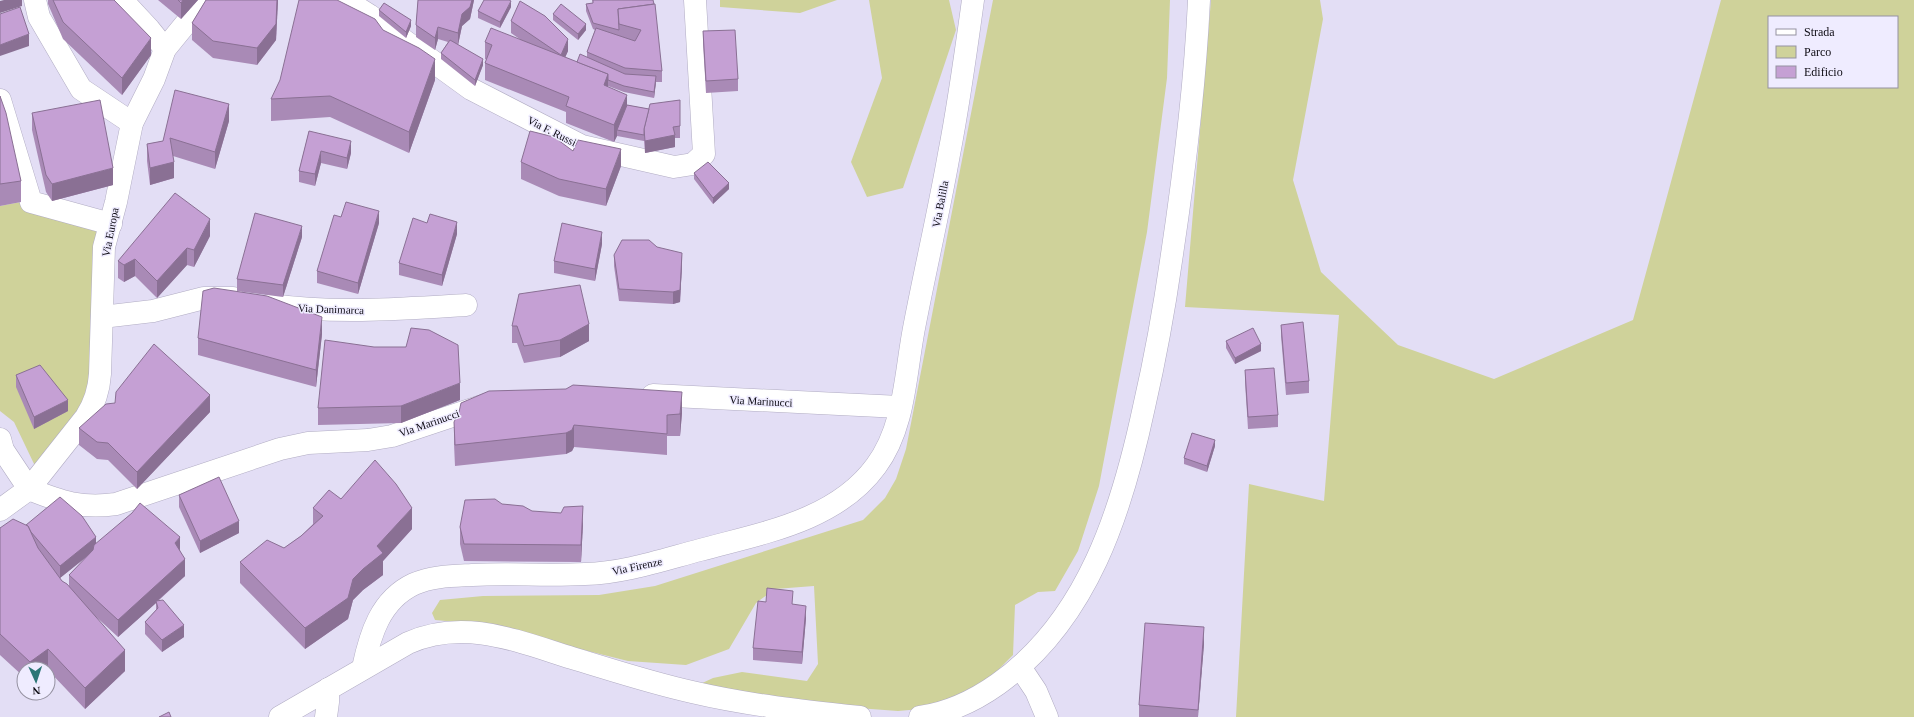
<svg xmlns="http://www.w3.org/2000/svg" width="1914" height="717" font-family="Georgia,serif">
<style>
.green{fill:#cfd29a;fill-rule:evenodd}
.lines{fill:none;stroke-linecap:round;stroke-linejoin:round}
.minor-casing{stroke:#b1acc3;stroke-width:23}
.minor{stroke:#fff;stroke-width:22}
.wall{fill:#a98ab6;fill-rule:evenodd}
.shaded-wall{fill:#8a7094}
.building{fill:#c5a0d4;stroke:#8a7094}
.labels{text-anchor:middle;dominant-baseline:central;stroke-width:3;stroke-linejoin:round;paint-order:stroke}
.street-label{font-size:11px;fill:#0d0b13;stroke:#efecff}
</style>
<rect width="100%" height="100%" fill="#e3def5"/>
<g class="green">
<path d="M720 0H837L800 13 720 7Z"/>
<path d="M869 0H949L956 30 903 188 867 197 851 162 882 78Z"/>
<path d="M993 0H1170L1167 78 1147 232 1099 486 1078 551 1055 591 1038 592 1015 605 1013 655 985 683 932 708 898 711 803 704 698 685 713 678 742 672 807 681 818 664 814 586 775 589 756 603 729 649 686 665 628 661 479 624 435 620 432 613 440 600 483 596 599 595 655 586 863 520 885 498 896 479 906 449Z"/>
<path d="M1211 0H1320L1323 19 1293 180 1321 272 1398 345 1494 379 1633 320 1721 0H1914V717H1236L1249 484 1324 501 1339 315 1185 307ZM1769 17H1897V87H1769Z"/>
<path d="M21 202 102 228 86 406 36 468 14 422 0 411V206Z"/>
</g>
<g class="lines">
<defs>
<g id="minor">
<path d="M35 0 39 17 81 89 132 123"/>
<path d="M122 0 149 29 165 49"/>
<path d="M345 0 369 15 471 89 582 146 674 167 693 164 704 154 695 0"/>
<path d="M0 100 31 202 111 224"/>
<path d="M270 305C336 314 401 309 466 305"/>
<path d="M102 317 153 311 204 298H233"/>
<path d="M653 395 900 407"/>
<path d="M0 439 3 450 29 489"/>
<path d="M29 489C61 502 82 509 116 504L280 449 308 443 368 440 392 436 488 404"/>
<path d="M0 510 29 489 86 417C95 403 99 390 100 374L104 247 116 202 132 123 154 79 165 49 205 0"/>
<path d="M1020 667 1036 691 1047 717"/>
<path d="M363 668C370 635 380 600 414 584 432 576 452 576 472 575 509 573 547 576 585 574 624 573 662 560 700 550 762 533 836 521 876 466 906 426 905 371 915 323 926 266 939 211 949 154 959 103 966 51 973 0"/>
<path d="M280 717 408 643C464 618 517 641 572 658 612 670 651 683 692 692 747 705 803 711 860 717"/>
<path d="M326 717 328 702V689"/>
<path d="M920 717C949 713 974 701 998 684 1088 620 1122 510 1144 407 1155 359 1164 310 1171 261 1184 175 1195 88 1199 0"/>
</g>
</defs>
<use href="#minor" class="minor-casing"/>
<use href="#minor" class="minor"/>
</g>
<g class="wall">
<path d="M48 0H114L151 55 122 95 63 39 48 4Z"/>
<path d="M158 0H198L181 19Z"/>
<path d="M206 0H278L276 40 257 65 213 58 192 40V23Z"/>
<path d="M418 0H474L470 19 462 26 458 45 483 65 475 86 441 59V53L448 42 438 39 435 50 416 37V25Z"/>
<path d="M592 0H653L662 71V82H656L654 98 624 92 608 86V87L627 105 649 109 680 100V138H675V147L645 153 644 141 617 136 614 142 566 123V112L485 80V63L487 60 485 59V42L521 40 511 33V21L568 51 565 57 577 62 587 57V52L595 30 593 29 586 11V4L593 3Z"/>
<path d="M511 7 500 28 478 18V11Z"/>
<path d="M379 10 411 26 406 38 379 16Z"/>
<path d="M553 14 586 30 578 40 553 20Z"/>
<path d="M383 30 435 80 409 153 330 117 271 121V99Z"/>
<path d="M703 31 738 79V91L706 93 703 43Z"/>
<path d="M0 96 21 181V202L0 206Z"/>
<path d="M229 104V121L215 169 173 156 174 178 150 185 147 161V144L163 141Z"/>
<path d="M32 113 113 185 52 201 46 192 32 130Z"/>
<path d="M309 131 351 153 347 169 321 163 315 186 299 182V171Z"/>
<path d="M521 162 621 166 606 206 559 196 521 179Z"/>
<path d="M694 173 729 189 713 204 694 179Z"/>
<path d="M341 217 379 223 358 294 317 283V271Z"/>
<path d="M427 223 457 234 442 286 399 275V263Z"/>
<path d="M210 236 194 267 187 265 157 298 135 276 124 282 118 278V261Z"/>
<path d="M302 237 283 297 237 291V279Z"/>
<path d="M602 244 595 281 554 273V261Z"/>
<path d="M657 247 682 265 680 302 673 304 619 301 614 266V255Z"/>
<path d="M589 324V341L560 357 524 363 517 343H512V326Z"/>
<path d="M1281 325 1309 381V393L1286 395 1281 336Z"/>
<path d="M322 334 316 387 198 355V338Z"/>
<path d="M1226 341 1261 351 1235 364 1226 348Z"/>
<path d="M1245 370 1278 415V427L1248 429 1245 382Z"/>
<path d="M16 375 68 411 34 429 16 387Z"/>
<path d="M460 400 401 423 318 425V408Z"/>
<path d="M210 412 137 489 108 460 97 459 79 445V428Z"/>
<path d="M682 413 680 436H667V455L574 447 572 451 566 454 455 466 454 444V422Z"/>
<path d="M1215 446 1207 472 1184 464V458Z"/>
<path d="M179 495 239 533 200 553 179 507Z"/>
<path d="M341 499 412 529 383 561V575L363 590 353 600 348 619 305 649 240 583V562L284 548 301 536 313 524V508Z"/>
<path d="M502 504 583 523 581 562 464 561 460 544V527Z"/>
<path d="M0 528 96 543 180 550 185 576 158 601 184 637 162 652 145 634V622L156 610V603L118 637 93 614 125 671 85 709 48 670V669H24V677L0 655ZM89 555 69 575V587L62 581 57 575 60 578Z"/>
<path d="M793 604 806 618 802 664 753 660V648Z"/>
<path d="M1204 644 1198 717H1139V705Z"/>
</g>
<g class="shaded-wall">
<path d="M4 0H22V6L0 13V1Z"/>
<path d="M183 0H198L181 19V3Z"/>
<path d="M277 0H278L276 40 257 65V48Z"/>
<path d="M472 0H474L470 19 462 26 458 45V33L462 14Z"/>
<path d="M511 1V7L500 28V22Z"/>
<path d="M411 20V26L406 38V32Z"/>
<path d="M586 24V30L578 40V34Z"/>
<path d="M438 27V39L435 50V38Z"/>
<path d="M29 34V46L0 56V45Z"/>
<path d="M151 38V55L122 95V78Z"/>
<path d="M568 39V51L561 67V55Z"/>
<path d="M435 59V80L409 153V132Z"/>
<path d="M483 59V65L475 86V80Z"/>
<path d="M608 74V91L604 85Z"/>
<path d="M656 76V82L654 98V92Z"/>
<path d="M627 95V112L617 130V136L614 142V125Z"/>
<path d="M229 104V121L215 169V152Z"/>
<path d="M675 135V147L645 153V141Z"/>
<path d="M351 141V153L347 169V158Z"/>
<path d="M621 149V166L606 206V189Z"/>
<path d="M321 151V163L315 186V174Z"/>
<path d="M174 162V178L150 185V168Z"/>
<path d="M113 168V185L52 201V184Z"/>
<path d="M729 183V189L713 204V198Z"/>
<path d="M379 211V223L358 294V283Z"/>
<path d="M210 219V236L194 267V250Z"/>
<path d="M457 222V234L442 286V275Z"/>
<path d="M302 226V237L283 297V285Z"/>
<path d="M602 232V244L595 281V269Z"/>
<path d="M187 248V265L157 298V281Z"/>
<path d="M682 253V265L680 302 673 304V292Z"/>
<path d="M135 259V276L124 282V265Z"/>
<path d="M322 317V334L316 387V370Z"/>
<path d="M589 324V341L560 357V340Z"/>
<path d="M1261 344V351L1235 364V358Z"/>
<path d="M460 383V400L401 423V406Z"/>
<path d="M682 392V413L680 436V414Z"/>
<path d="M210 395V412L137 489V472Z"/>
<path d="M68 400V411L34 429V417Z"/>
<path d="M574 425V447L572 451 566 454V433Z"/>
<path d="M1215 440V446L1207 472V466Z"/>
<path d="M583 506V523L581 562V545Z"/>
<path d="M412 508V529L383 561V575L363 590 353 600 348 619 305 649V628L353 579 377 546Z"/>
<path d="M239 521V533L200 553V541Z"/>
<path d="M96 537V549L60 578V566Z"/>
<path d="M180 537V554L175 543Z"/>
<path d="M185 559V576L156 602V601V603L118 637V620Z"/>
<path d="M806 606V618L802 664V652Z"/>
<path d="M184 625V637L162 652V640Z"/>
<path d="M1204 627V644L1198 717Z"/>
<path d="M48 649V669H30V662Z"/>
<path d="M125 650V671L85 709V688Z"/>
</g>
<g class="building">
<path d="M53 0H114L151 38 122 78 63 22Z"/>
<path d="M178 0H183L181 3Z"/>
<path d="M206 0H277L276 24 257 48 213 41 192 23Z"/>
<path d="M299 0H337L375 19 383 30 419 48 435 59 409 132 330 96 271 99 280 80Z"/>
<path d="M418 0H472L470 7 462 14 458 33 438 27 435 38 416 25Z"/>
<path d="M484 0H509L511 1 500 22 478 11Z"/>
<path d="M593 0H653L654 4 618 9 619 30 593 23 586 4 593 3Z"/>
<path d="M520 1 545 16 568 39 561 55 511 21Z"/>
<path d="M384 3 411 20 406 32 379 10Z"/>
<path d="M561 4 586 24 578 34 553 14Z"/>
<path d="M655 4 662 71 625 68 587 52 596 28 635 41 641 30 619 24 618 9Z"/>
<path d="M20 7 29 34 0 45V14Z"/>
<path d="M491 28 608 74 604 85 627 95 614 125 566 106 569 97 485 63 492 45 485 42Z"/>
<path d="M735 30 738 79 706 81 703 31Z"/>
<path d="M450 40 483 59 475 80 441 53Z"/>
<path d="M580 54 625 74 656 76 654 92 624 86 608 80V74L577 62Z"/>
<path d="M175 90 229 104 215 152 170 138 174 162 150 168 147 144 163 141Z"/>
<path d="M0 96 6 113 21 181 0 184Z"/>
<path d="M100 100 113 168 52 184 46 175 32 113Z"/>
<path d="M680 100V126L673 127 675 135 645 141 644 129 650 104Z"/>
<path d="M627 105 649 109 644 129V135L617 130Z"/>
<path d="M309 131 351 141 347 158 321 151 315 174 299 171Z"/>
<path d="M530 131 554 137 573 151 578 140 621 149 606 189 559 179 521 162Z"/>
<path d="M708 162 729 183 713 198 694 173Z"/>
<path d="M175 193 210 219 194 250 187 248 157 281 135 259 124 265 118 261Z"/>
<path d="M346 202 379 211 358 283 317 271 334 215 341 217Z"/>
<path d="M255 213 302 226 283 285 237 279Z"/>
<path d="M430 214 457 222 442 275 399 263 413 218 427 223Z"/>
<path d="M562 223 602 232 595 269 554 261Z"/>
<path d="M622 240H649L657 247 682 253 680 290 673 292 619 289 614 255Z"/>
<path d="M580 285 589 324 560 340 524 346 517 326H512L519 294Z"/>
<path d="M214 288 267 296 322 317 316 370 198 338 203 291Z"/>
<path d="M1303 322 1309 381 1286 383 1281 325Z"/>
<path d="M411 328 429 330 458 345 460 383 401 406 318 408 325 340 374 347H406Z"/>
<path d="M1253 328 1261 344 1235 358 1226 341Z"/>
<path d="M154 344 210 395 137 472 108 443 97 442 79 428 106 404 115 403 116 392Z"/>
<path d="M40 365 68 400 34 417 16 375Z"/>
<path d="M1274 368 1278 415 1248 417 1245 370Z"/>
<path d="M573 385 682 392 680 414 667 415V434L574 425 572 430 566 433 455 445 454 422 459 412 461 403 489 391 566 389Z"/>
<path d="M1192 433 1215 440 1207 466 1184 458Z"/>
<path d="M375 460 396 484 412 508 377 546 383 553 363 569 353 579 348 598 305 628 240 562 267 540 284 548 301 536 323 516 313 508 329 490 341 499Z"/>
<path d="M219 477 239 521 200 541 179 495Z"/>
<path d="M60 497 82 516 96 537 60 566 31 532 28 526 26 525Z"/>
<path d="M495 499 502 504 523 506 532 511 561 513 564 507 583 506 581 545 464 544 460 527 465 500Z"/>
<path d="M140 503 180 537 175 543 185 559 118 620 69 575 93 550 94 545 132 513Z"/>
<path d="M13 519 28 526 38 548 62 581 67 584 125 650 85 688 48 649 30 662 0 634V528Z"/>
<path d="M767 588 793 591 792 604 806 606 802 652 753 648 758 601 766 602Z"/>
<path d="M163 600 184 625 162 640 145 622 158 608 156 601Z"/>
<path d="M1145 623 1204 627 1198 710 1139 705Z"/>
<path d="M169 712 171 717H159Z"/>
</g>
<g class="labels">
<g class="street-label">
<text transform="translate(552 131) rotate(27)">Via F. Russi</text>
<text transform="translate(940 204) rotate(-79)">Via Balilla</text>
<text transform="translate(110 232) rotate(-79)">Via Europa</text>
<text transform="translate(331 309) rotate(2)">Via Danimarca</text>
<text transform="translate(761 401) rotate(3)">Via Marinucci</text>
<text transform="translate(429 423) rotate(-19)">Via Marinucci</text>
<text transform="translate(637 566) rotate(-12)">Via Firenze</text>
</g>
</g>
<rect x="1768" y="16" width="130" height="72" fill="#efecff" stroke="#9592a1"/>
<rect x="1776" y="29" width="20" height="6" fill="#ffffff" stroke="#9592a1"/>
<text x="1804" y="36" font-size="12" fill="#0d0b13">Strada</text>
<rect x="1776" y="46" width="20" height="12" fill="#cfd29a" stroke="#9592a1"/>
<text x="1804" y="56" font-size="12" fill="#0d0b13">Parco</text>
<rect x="1776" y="66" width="20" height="12" fill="#c5a0d4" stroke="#9592a1"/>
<text x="1804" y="76" font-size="12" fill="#0d0b13">Edificio</text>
<g transform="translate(36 681) rotate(177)"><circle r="19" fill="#efecff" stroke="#9592a1"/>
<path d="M0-3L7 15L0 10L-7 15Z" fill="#2c7676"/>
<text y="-6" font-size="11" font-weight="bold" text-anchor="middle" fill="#0d0b13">N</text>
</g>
</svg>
